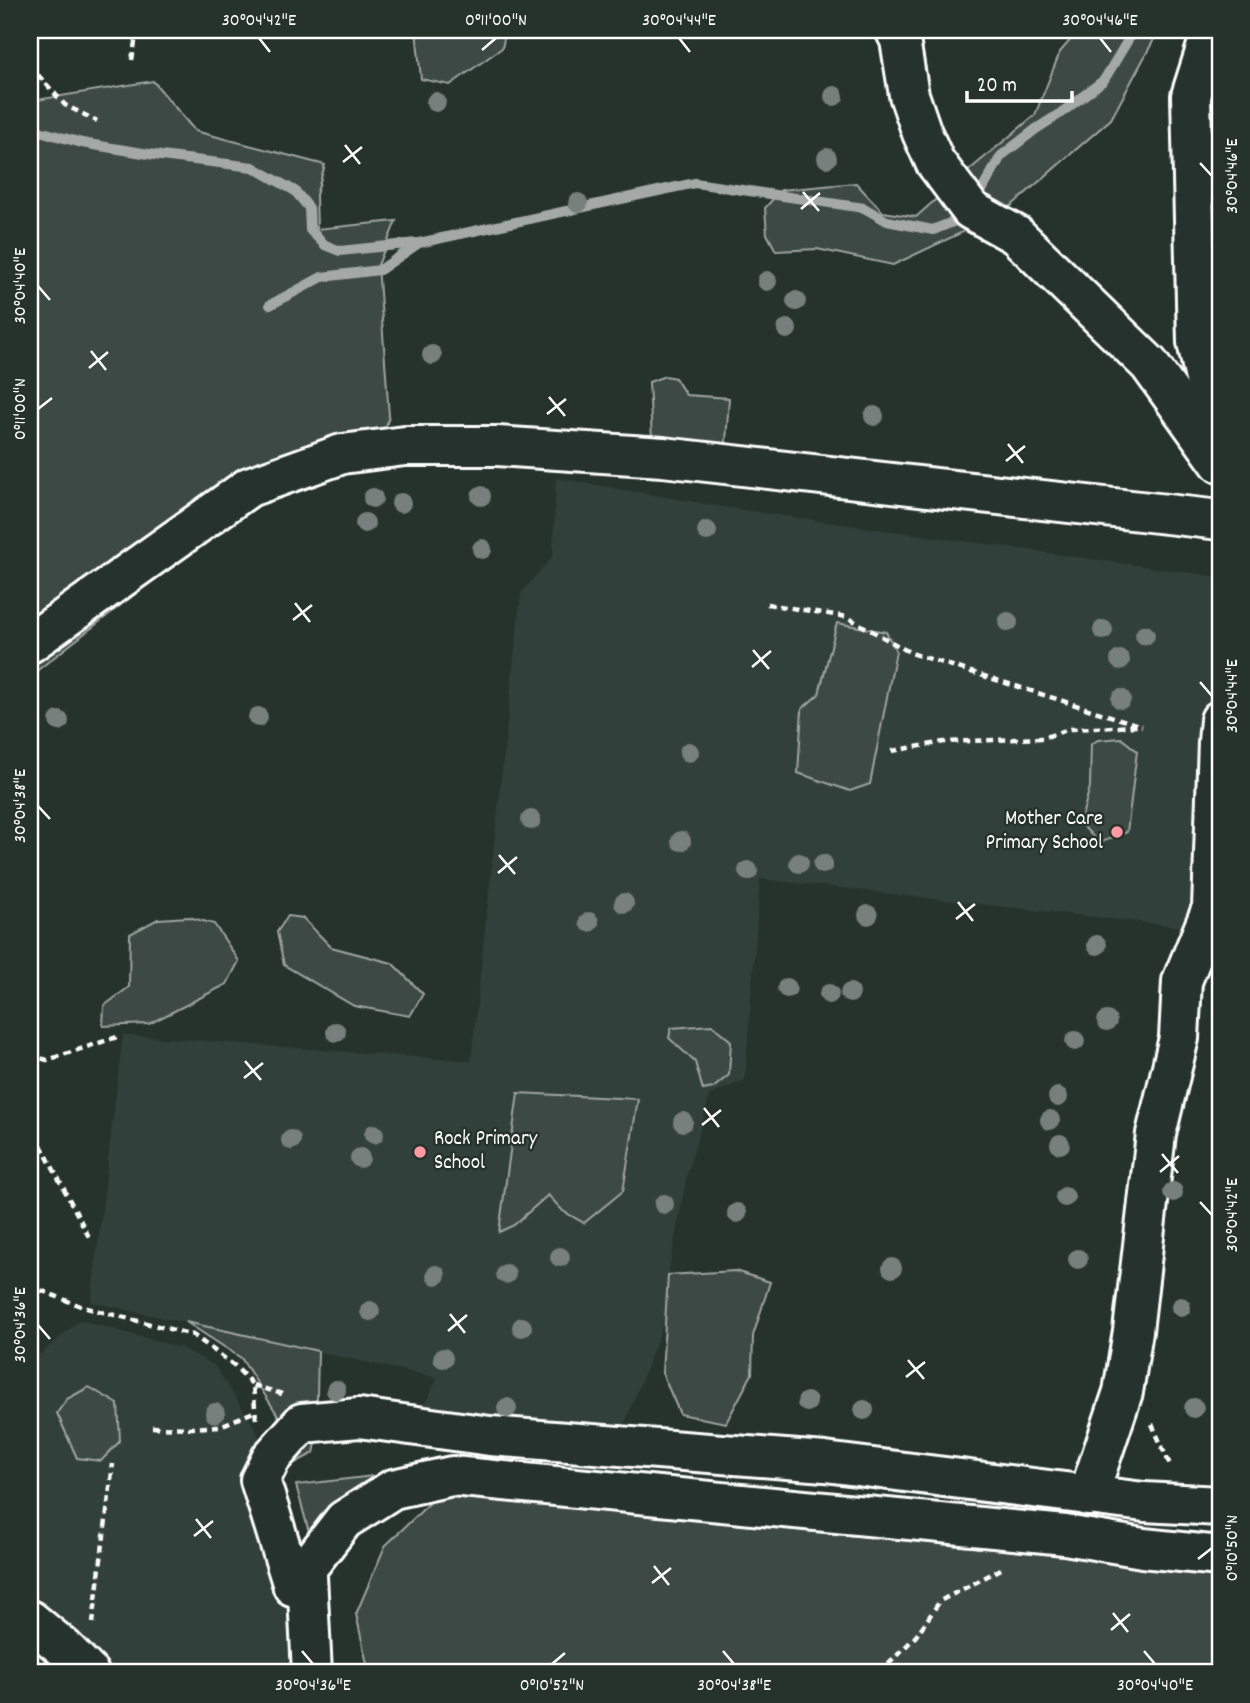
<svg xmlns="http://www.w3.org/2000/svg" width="1250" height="1703" font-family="Dekko,sans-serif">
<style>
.built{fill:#333f3a}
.green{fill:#3e4944;stroke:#9ea4a2;stroke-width:2}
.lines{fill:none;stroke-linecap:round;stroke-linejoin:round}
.stream{stroke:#a4a9a7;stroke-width:10}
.minor-casing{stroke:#fff;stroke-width:44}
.path{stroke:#fff;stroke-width:4.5;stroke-dasharray:7 5;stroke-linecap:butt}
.minor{stroke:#26332d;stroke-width:38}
.tree{fill:#78807d}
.ticks{fill:none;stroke:#fff;stroke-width:2.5}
.poi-dot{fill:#ff9aa2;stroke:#26332d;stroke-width:2.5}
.labels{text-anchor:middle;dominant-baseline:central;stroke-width:5;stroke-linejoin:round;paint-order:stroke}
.poi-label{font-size:21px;fill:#fff;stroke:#26332d;text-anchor:end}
.neatline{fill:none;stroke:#fff;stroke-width:2.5}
.ticks-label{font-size:18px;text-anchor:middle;fill:#fff}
</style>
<rect width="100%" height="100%" fill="#26332d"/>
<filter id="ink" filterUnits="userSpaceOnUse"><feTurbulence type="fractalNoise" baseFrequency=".0143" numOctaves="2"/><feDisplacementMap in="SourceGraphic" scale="14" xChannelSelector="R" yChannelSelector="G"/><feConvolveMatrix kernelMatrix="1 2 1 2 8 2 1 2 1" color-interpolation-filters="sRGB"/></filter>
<g filter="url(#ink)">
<g class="built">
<path d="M556 478 735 509 1220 577V775L1192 928 760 879 745 1080 710 1095 687 1175 668 1275 666 1317 615 1448 408 1437 438 1378 91 1302 123 1035 471 1061 521 593 553 556Z"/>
<path d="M80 1320 182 1348 214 1365 257 1431 305 1673H30V1363Z"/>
</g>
<g class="green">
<path d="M416 30H506L502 48 450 85 421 79Z"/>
<path d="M1079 30H1158V32L1111 119 1003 213 893 265 817 249 776 251 767 234 765 208 781 190 856 183 883 212 916 217 961 177 1035 115 1060 52Z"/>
<path d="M153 81 195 131 325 165 316 195 317 229 396 221 378 265 389 416 382 441 312 456 30 676V101Z"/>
<path d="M665 376 675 378 686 395 729 398 726 442 710 451 652 439 649 382Z"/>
<path d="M837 623 886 632 896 651 870 784 850 791 798 773 802 709 819 694Z"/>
<path d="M1121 738 1137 751 1127 832 1099 843 1080 823 1090 787 1091 744 1098 740Z"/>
<path d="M288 916 303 918 331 947 392 963 423 994 410 1016 354 1006 284 965 277 932Z"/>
<path d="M189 917 214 924 239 961 227 984 149 1024 103 1026 104 1006 129 987 130 934 158 919Z"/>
<path d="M712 1025 731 1041 729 1075 713 1088 703 1090 695 1062 669 1038 671 1028Z"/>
<path d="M518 1093 638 1099 623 1191 584 1223 563 1211 548 1195 514 1225 499 1232Z"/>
<path d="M735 1271 770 1282 753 1336 752 1374 726 1423 680 1414 662 1373 668 1275Z"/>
<path d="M186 1322 318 1351 316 1443 314 1453 295 1463 290 1434 241 1358Z"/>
<path d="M89 1387 118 1404 120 1441 101 1461 77 1458 57 1413 67 1399Z"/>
<path d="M382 1475 318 1565 296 1485Z"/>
<path d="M438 1495 1220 1571V1673H369L356 1614 385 1546Z"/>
</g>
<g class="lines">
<g class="stream">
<path d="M30 131 36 130 82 143 161 156 253 167 295 191 309 208 310 230 325 245 340 251 416 243"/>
<path d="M976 201 1001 156 1036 129 1061 113 1104 80 1134 30"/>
<path d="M270 305 322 277 380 270 419 243 695 183 864 208 887 221 933 230 960 219 966 214"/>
</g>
<defs>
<g id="minor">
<path d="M895 30 900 40 909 95 922 133 935 162 971 210 1016 235 1149 364 1220 463"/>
<path d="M1212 30 1191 96 1197 342 1220 449"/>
<path d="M30 643 249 487 342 454 405 446H497L663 457 1220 520"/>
<path d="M1088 1496 1123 1392 1133 1331 1156 1134 1179 1038 1182 981 1212 908 1218 742 1220 720"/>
<path d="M293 1586 260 1480 271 1458 302 1423 359 1418 490 1436 825 1462 1144 1502 1220 1506"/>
<path d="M293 1586 344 1520 393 1489 452 1476 1065 1535 1143 1548 1220 1556"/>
<path d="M293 1586 307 1576 312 1673"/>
<path d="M30 1620 64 1648 89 1673"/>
</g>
</defs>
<use href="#minor" class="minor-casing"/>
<g class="path">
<path d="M132 60 137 30"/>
<path d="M30 66 65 105 97 121"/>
<path d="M767 604 847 617 911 653 1142 726"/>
<path d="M892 751 944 742 1043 738 1069 729 1138 726"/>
<path d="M30 1055 47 1060 117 1037"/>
<path d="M30 1124 89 1237"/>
<path d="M30 1286 83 1307 193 1335 235 1366 253 1385 256 1419"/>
<path d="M253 1385 282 1394"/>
<path d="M1152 1424 1171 1467"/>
<path d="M152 1427 191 1428 220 1426 256 1411"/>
<path d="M93 1623 113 1464"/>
<path d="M880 1673 916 1636 940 1601 1005 1567"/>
</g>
<use href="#minor" class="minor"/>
</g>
<g class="tree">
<circle cx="834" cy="96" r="10"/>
<circle cx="436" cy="102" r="10"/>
<circle cx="827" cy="158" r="10"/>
<circle cx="578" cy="203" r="10"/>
<circle cx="767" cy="281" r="10"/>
<circle cx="796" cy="301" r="10"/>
<circle cx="787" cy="329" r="10"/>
<circle cx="432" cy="355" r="10"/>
<circle cx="874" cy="416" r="10"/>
<circle cx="481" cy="496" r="10"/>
<circle cx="373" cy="498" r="10"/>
<circle cx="401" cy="503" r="10"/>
<circle cx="365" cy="523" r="10"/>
<circle cx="707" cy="531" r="10"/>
<circle cx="482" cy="549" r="10"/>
<circle cx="1008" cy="622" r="10"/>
<circle cx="1103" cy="630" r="10"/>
<circle cx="1145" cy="635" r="10"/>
<circle cx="1120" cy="660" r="10"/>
<circle cx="1121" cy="699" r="10"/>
<circle cx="258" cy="717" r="10"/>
<circle cx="59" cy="721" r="10"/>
<circle cx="689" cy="752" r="10"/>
<circle cx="531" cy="820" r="10"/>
<circle cx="681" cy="841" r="10"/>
<circle cx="799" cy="863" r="10"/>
<circle cx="823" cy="864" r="10"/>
<circle cx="748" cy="871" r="10"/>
<circle cx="624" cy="903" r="10"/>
<circle cx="868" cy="915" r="10"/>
<circle cx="589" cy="922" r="10"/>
<circle cx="1097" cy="945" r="10"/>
<circle cx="787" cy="988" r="10"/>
<circle cx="850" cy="993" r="10"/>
<circle cx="829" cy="994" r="10"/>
<circle cx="1107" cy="1021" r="10"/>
<circle cx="336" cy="1032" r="10"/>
<circle cx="1075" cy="1041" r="10"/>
<circle cx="1058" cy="1097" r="10"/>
<circle cx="1050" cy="1120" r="10"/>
<circle cx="683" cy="1122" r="10"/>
<circle cx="374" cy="1134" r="10"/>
<circle cx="291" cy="1140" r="10"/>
<circle cx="1060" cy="1144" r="10"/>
<circle cx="360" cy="1158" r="10"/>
<circle cx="1173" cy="1192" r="10"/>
<circle cx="1065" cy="1197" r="10"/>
<circle cx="664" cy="1204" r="10"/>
<circle cx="737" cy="1213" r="10"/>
<circle cx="560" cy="1257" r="10"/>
<circle cx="1078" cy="1259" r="10"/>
<circle cx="892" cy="1268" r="10"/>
<circle cx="506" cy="1274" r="10"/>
<circle cx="436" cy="1275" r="10"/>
<circle cx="1181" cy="1307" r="10"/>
<circle cx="370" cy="1311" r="10"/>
<circle cx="522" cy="1327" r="10"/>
<circle cx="443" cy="1358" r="10"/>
<circle cx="336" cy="1390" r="10"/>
<circle cx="807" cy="1402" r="10"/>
<circle cx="507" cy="1408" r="10"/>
<circle cx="1194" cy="1408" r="10"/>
<circle cx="864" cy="1410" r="10"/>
<circle cx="215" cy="1413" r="10"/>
</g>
</g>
<path class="ticks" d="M259 38 270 52M679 38 690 52M1100 38 1111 52M482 50 496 38M345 145 360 164M343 162 362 147M1200 163 1212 176M803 192 819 211M801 209 820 193M38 286 50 300M91 351 106 370M89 368 108 352M549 397 565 416M38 409 52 398M547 414 566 399M1008 444 1023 463M1006 461 1025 446M295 603 310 622M293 620 312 605M753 650 769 669M752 667 771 651M1200 682 1212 696M38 806 50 819M499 855 515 874M498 873 517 857M958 902 973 921M956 919 975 904M245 1061 261 1080M244 1078 263 1063M704 1108 719 1127M702 1125 721 1110M1162 1154 1178 1173M1160 1172 1179 1156M1200 1202 1212 1215M450 1314 465 1333M38 1325 50 1339M448 1331 467 1315M908 1360 924 1379M906 1377 925 1362M196 1519 211 1538M194 1536 213 1521M1198 1559 1212 1548M654 1566 669 1585M652 1583 671 1568M1113 1613 1128 1632M1111 1630 1130 1614M302 1651 313 1664M723 1651 734 1664M1144 1651 1155 1664M552 1664 565 1653"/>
<g class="poi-dot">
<circle cx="1117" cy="832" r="7"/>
<circle cx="420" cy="1152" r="7"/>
</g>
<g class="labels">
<g class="poi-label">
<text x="1103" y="820">Mother Care<tspan x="1103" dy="24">Primary School</tspan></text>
<text x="434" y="1140" text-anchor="start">Rock Primary<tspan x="434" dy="24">School</tspan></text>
</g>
</g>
<rect width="1250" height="1703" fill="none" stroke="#26332d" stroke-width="77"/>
<path d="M967 91v10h105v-10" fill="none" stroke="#ffffff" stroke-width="3.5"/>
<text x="977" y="91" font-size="21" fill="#ffffff" stroke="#26332d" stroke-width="5" paint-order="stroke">20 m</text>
<rect x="38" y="38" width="1174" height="1626" class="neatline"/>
<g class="ticks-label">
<text x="259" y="25">30°04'42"E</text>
<text x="496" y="25">0°11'00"N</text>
<text x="679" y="25">30°04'44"E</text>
<text x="1100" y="25">30°04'46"E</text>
<text transform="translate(1231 176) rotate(-90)" y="6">30°04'46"E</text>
<text transform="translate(19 286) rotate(-90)" y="6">30°04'40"E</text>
<text transform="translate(19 409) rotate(-90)" y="6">0°11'00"N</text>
<text transform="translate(1231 696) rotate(-90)" y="6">30°04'44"E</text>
<text transform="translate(19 806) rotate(-90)" y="6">30°04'38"E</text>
<text transform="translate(1231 1215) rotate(-90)" y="6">30°04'42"E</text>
<text transform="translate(19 1325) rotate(-90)" y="6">30°04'36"E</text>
<text transform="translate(1231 1548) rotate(-90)" y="6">0°10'50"N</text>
<text x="313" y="1690">30°04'36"E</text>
<text x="552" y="1690">0°10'52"N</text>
<text x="734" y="1690">30°04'38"E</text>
<text x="1155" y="1690">30°04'40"E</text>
</g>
</svg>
